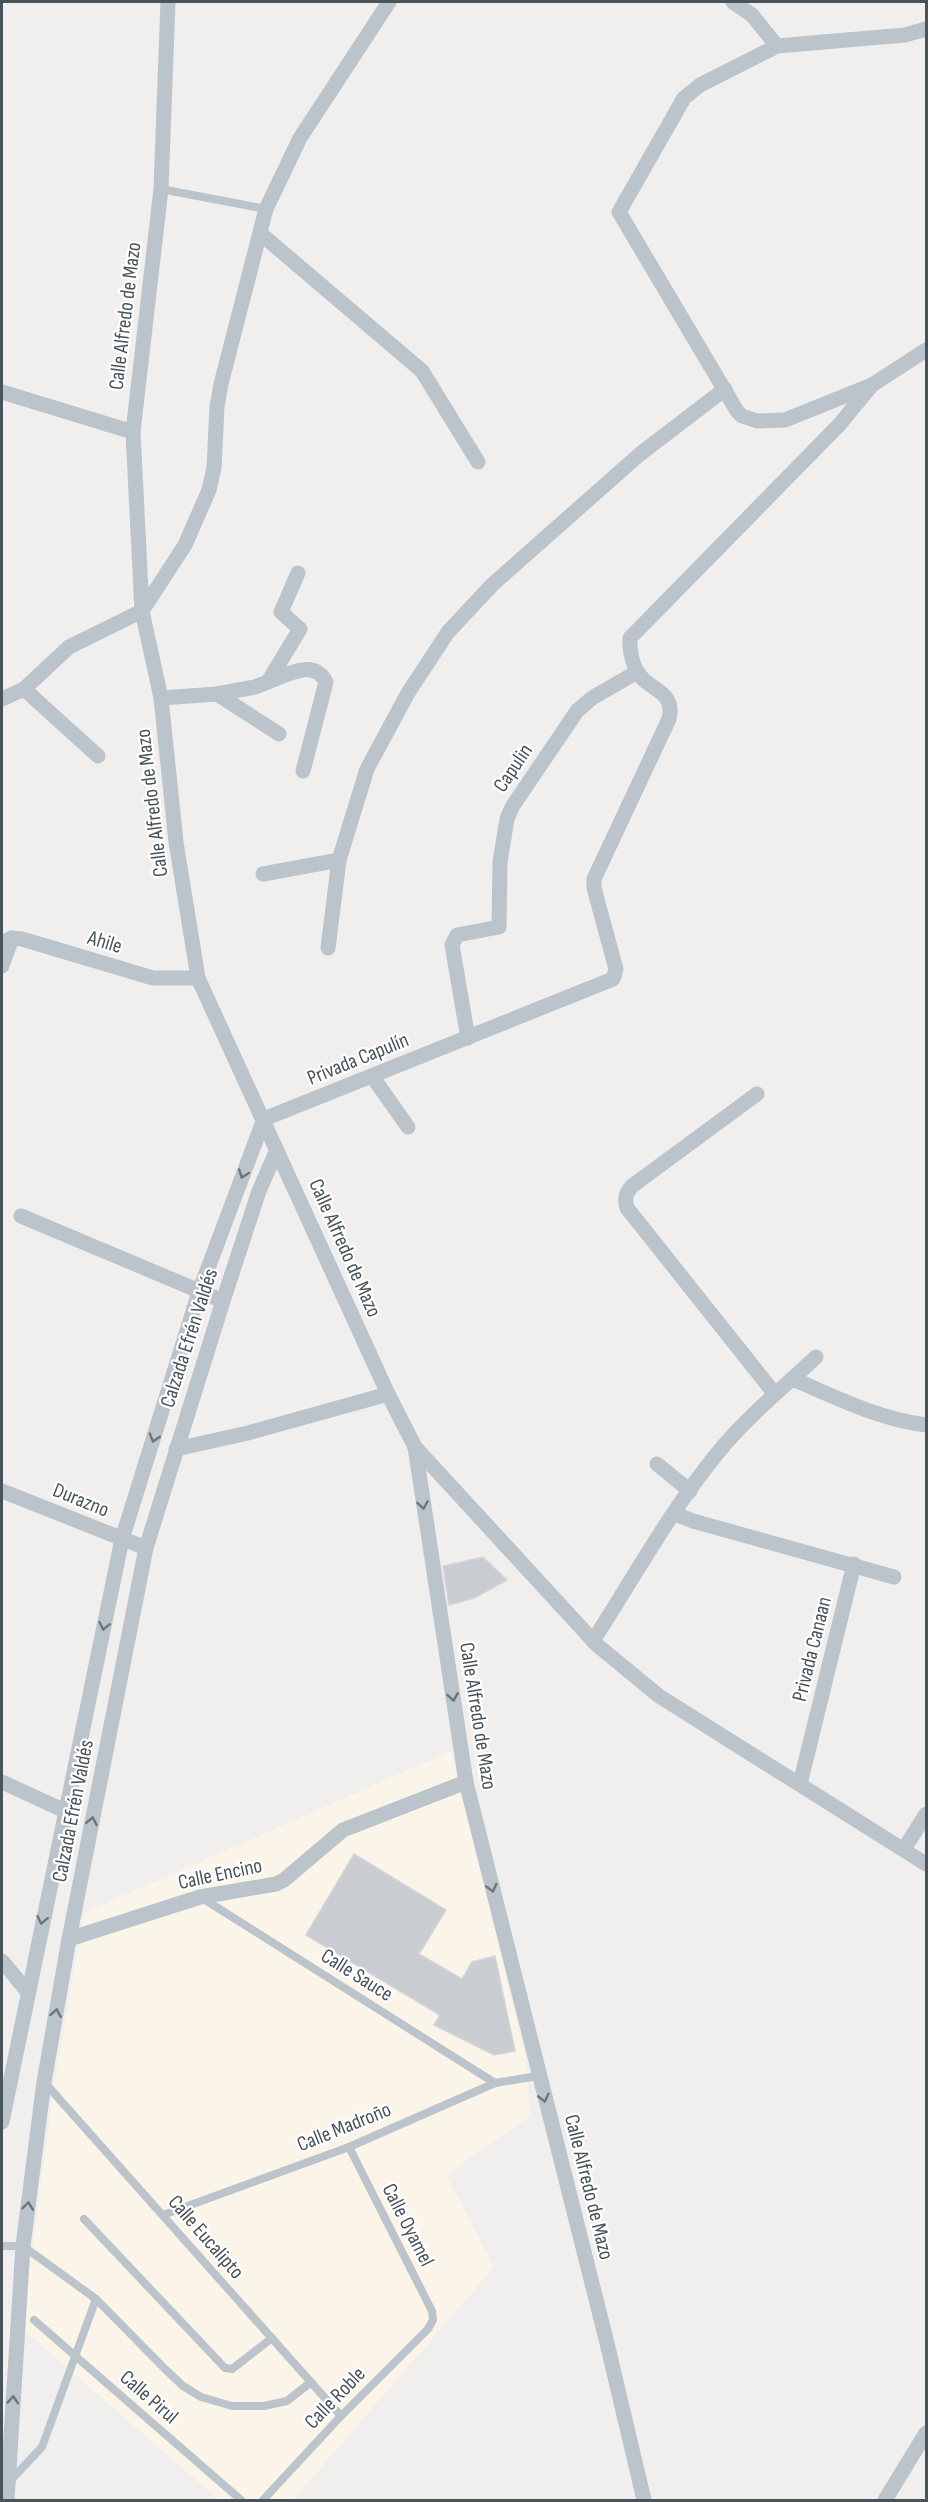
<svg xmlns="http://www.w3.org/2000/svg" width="928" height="2502" font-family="'Sofia Sans Condensed',sans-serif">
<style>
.commercial{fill:#fbf4e8}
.building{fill:#c9ccd1;stroke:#d3d5d9;stroke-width:1.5}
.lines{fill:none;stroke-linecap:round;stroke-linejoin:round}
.service{stroke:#bbc4ca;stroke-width:8}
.minor{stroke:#bbc4ca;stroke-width:15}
.oneway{stroke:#6a757c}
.labels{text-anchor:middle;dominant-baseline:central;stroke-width:4.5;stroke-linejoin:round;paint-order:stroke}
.street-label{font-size:21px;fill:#48535a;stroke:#fff}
</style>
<rect width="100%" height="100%" fill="#f1eeee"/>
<path class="commercial" d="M451 1751 525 2055 530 2116 446 2175 494 2267 293 2500H219L24 2330 29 2273 56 2073 84 1913Z"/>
<g class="building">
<path d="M483 1557 507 1580 474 1598 449 1605 443 1566Z"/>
<path d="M354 1854 446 1910 419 1954 462 1979 472 1962 495 1956 515 2051 494 2055 434 2025 440 2015 306 1935Z"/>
</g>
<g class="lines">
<g class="service">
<path d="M161 189 266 209"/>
<path d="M202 1898 495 2083"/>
<path d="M45 2083 341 2416"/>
<path d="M163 2215 349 2147 495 2083 538 2076"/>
<path d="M84 2219 225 2368 232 2369 272 2338"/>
<path d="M2 2246H23L96 2299 165 2369 183 2386 201 2397 232 2406H264L287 2401 311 2382"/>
<path d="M34 2320 241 2500"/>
<path d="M11 2480 42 2447 96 2299"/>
<path d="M263 2500 341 2416 428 2329 433 2320 432 2311 349 2147"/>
</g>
<g class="minor">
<path d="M168 2 161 189 133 432 142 611 161 698 176 842 198 978 388 1394 415 1447 466 1782 607 2343 644 2500"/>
<path d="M733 2 752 15 777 46"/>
<path d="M926 29 905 35 777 46 700 85 684 98 619 212 737 411 742 416 757 421 785 420 872 385 926 350"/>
<path d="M261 234 422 371 478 462"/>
<path d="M2 392 133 432"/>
<path d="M268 682C287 675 313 658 326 682L303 771"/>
<path d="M24 689 98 756"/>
<path d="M217 694 255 687 268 682 300 629 281 612 298 573"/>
<path d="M161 698 217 694 279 734"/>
<path d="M2 699 24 689 69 647 142 611 185 545 209 490 214 468 217 407 221 384 266 209 300 138 389 2"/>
<path d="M263 874 339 860"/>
<path d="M2 943 12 938 22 939 153 978H198"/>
<path d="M328 948 339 860 367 769 408 693 448 632 493 584 640 454 725 389"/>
<path d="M2 966 12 938"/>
<path d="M468 1038 452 945 457 935 499 927 500 862 507 819 512 807 577 711 592 698 637 672"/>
<path d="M372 1076 408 1127"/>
<path d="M757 1094 632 1186C626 1193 624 1198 627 1208L774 1393"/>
<path d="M264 1119 613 979 616 969 594 888V879L669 719C676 689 647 691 637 671 632 663 629 647 630 638L839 425 872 385"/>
<path d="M21 1216 223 1301"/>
<path d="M793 1379C837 1398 878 1419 926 1425"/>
<path d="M415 1447 597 1645 659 1696 926 1864"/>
<path d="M176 1449 248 1433 388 1394"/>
<path d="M657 1464 690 1491"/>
<path d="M2 1491 146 1548"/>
<path d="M675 1514 693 1521 894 1577"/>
<path d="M593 1641C634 1577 672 1508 720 1450 749 1415 783 1388 816 1357"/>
<path d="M2 1782 65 1811"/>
<path d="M800 1784 854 1564"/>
<path d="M904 1849 926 1814"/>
<path d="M69 1939 200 1897 276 1884 284 1880 343 1830 466 1782"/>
<path d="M2 1961 27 1991"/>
<path d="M2 2122 122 1539 199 1292 264 1119"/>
<path d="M7 2500 23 2246 44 2082 69 1939 146 1548 223 1301 259 1191 277 1150"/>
<path d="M885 2500 926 2433"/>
</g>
</g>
<defs><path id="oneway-chevron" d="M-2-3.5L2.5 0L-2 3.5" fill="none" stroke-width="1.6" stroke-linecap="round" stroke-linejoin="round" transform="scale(1.5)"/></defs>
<g class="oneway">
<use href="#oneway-chevron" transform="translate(243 1174) rotate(110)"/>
<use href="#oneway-chevron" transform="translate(154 1438) rotate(107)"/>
<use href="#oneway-chevron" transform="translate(423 1505) rotate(81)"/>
<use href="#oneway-chevron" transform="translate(104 1626) rotate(102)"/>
<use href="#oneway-chevron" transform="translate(453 1697) rotate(81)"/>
<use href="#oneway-chevron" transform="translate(92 1821) rotate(-79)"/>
<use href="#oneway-chevron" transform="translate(492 1888) rotate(76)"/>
<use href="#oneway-chevron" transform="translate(42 1920) rotate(102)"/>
<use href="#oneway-chevron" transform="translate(56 2013) rotate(-80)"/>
<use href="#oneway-chevron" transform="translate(544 2098) rotate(76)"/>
<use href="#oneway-chevron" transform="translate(28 2206) rotate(-83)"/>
<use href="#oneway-chevron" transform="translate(13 2400) rotate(-86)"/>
</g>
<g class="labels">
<g class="street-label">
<text transform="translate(125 316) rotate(-83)">Calle Alfredo de Mazo</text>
<text transform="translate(513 768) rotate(-56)">Capulin</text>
<text transform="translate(152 803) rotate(-97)">Calle Alfredo de Mazo</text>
<text transform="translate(105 942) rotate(17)">Ahile</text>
<text transform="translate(358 1059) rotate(-22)">Privada Capulín</text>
<text transform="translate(345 1248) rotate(66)">Calle Alfredo de Mazo</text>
<text transform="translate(189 1338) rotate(-72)">Calzada Efrén Valdés</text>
<text transform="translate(81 1500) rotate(22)">Durazno</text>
<text transform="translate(812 1649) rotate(-76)">Privada Canaan</text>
<text transform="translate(478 1716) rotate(81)">Calle Alfredo de Mazo</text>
<text transform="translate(73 1811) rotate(-79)">Calzada Efrén Valdés</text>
<text transform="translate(220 1874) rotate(-12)">Calle Encino</text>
<text transform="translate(357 1975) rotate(32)">Calle Sauce</text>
<text transform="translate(344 2127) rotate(-22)">Calle Madroño</text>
<text transform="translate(589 2187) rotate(76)">Calle Alfredo de Mazo</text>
<text transform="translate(408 2225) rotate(63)">Calle Oyamel</text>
<text transform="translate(206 2237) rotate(49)">Calle Eucalipto</text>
<text transform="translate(149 2397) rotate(41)">Calle Pirul</text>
<text transform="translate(335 2398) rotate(-46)">Calle Roble</text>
</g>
</g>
<rect width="928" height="2502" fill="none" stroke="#48535a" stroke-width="6"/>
</svg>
